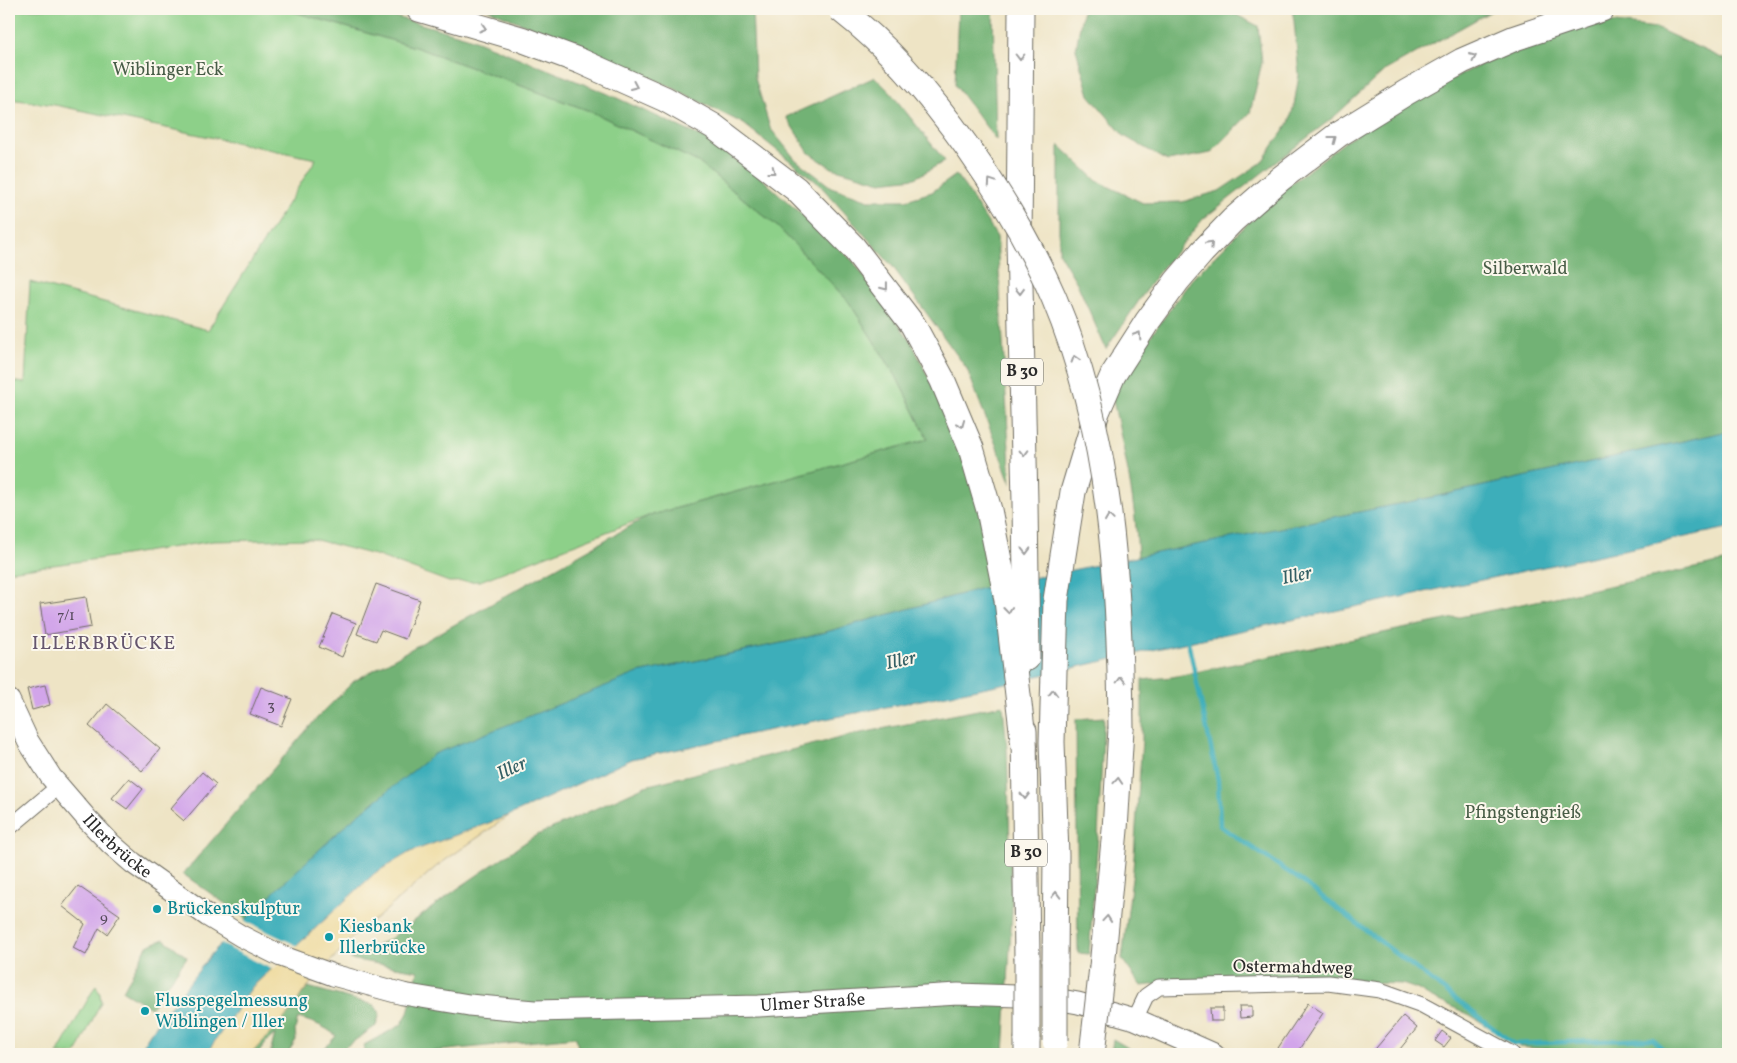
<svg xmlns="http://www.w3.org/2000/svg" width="1737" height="1063" font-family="Vollkorn,serif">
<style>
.green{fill:#8dd089;stroke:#5c7e5a}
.forest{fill:#72b275;stroke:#4e6e50}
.sand{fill:#eeda9e;stroke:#8c8264}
.water{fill:#3eaeba;stroke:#346c72}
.pier{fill:#eee4c5}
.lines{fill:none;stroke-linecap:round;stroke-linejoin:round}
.stream{stroke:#3eaeba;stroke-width:4.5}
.building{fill:#d2a5ea}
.minor-casing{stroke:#6f6c61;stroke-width:17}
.secondary-casing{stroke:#6f6c61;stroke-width:23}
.trunk-casing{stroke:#6f6c61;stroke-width:27}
.minor{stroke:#fff;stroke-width:15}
.secondary{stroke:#fff;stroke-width:21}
.trunk{stroke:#fff;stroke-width:25}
.trunk-bridge-casing{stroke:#6f6c61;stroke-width:27;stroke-linecap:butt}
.trunk-bridge{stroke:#fff;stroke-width:25}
.oneway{stroke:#a0a0a0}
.culture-dot{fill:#0f9aa8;stroke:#fbf7ec;stroke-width:2}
.labels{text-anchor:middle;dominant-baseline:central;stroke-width:4;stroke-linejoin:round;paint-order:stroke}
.number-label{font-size:15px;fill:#554a5b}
.shield{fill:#fbf7ec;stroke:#696865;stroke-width:1}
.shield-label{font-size:16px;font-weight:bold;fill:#2b2b2b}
.park-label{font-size:18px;fill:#485d47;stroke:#fbf7ec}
.street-label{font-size:18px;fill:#2b2b2b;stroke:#fbf7ec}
.culture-label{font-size:18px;fill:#0d838f;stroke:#fbf7ec;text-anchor:start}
.water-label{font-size:19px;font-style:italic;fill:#335f64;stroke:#fbf7ec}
.quarter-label{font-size:20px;letter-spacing:1px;fill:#65566e;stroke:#fbf7ec}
</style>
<rect width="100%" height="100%" fill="#fbf7ec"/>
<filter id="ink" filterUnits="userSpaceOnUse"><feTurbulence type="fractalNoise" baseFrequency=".02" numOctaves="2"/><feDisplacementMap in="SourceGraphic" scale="10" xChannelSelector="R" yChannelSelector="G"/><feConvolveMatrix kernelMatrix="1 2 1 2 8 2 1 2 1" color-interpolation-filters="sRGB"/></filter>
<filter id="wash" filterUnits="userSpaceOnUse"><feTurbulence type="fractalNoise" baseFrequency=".0096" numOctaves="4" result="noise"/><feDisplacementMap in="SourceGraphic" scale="20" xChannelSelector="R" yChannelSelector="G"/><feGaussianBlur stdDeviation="1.12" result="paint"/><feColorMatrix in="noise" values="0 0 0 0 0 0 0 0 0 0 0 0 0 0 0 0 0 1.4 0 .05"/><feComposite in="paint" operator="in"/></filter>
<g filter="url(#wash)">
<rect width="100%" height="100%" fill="#eee4c5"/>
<g class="green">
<path d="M30 9H284L415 47 590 111 698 162 778 227 849 302 896 376 928 439 648 516 480 581 449 582 378 556 313 539 213 541 112 557 9 571V381L25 383 30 282 208 330 316 159 55 105 9 99V11Z"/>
<path d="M96 985 100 994 101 1002 76 1054H57Z"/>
</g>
<g class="forest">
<path d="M284 9H368L467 37 606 93 706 139 759 176 853 261 912 343 955 433 978 499 994 585 801 639 638 673 277 889 247 919 183 874 317 718 354 681 648 516 928 439 896 376 849 302 778 227 698 162 590 111 415 47Z"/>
<path d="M487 9H752L755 78 770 128 796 160 831 187 869 200H906L932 192 956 175 965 187 997 237 1011 484 967 369 893 267 819 184 744 124 667 85 577 46Z"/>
<path d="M958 9H993L996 140 955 85Z"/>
<path d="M1083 9H1225L1258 26 1262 62 1250 113 1211 153 1168 161 1124 136 1089 95 1076 49Z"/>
<path d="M1292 9H1495L1384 71 1335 116 1203 219 1155 277 1106 349 1077 283 1059 253V145L1097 181 1143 203 1182 202 1219 191 1261 163 1289 123 1294 105 1299 75 1294 21Z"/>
<path d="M1599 21 1656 28 1728 61V431L1448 494 1138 557C1136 501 1123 446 1111 391L1192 279 1274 197 1346 141 1426 92 1506 52Z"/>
<path d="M875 77 890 92 945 161 915 178 881 182 832 168 809 153 786 117Z"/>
<path d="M1728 561V1054H1607L1520 1047 1470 1015 1430 997 1417 989 1402 984 1374 983H1169L1141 986 1122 959 1133 870 1142 740V680L1172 677Z"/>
<path d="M1003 705 1007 749 1012 911 1004 1054H579L576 1037 408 1054H365L364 1045 401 1025 408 1013 418 971 350 959 390 939 457 889 533 837 645 786 856 734Z"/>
<path d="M1104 717 1098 836 1089 954 1078 953 1076 719Z"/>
<path d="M164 939 187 957 151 1008 123 991 147 946Z"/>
<path d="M308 987 374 1005 380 1013 376 1026 335 1054H319L336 1036C325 1026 312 1022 298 1018L295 1030 296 1040 287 1054H270L275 1034 266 1042 258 1054H251Z"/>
<path d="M1113 1039 1130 1049 1129 1054H1111Z"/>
</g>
<path class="sand" d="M510 815 437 866 377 918 357 932 303 992 291 1011 251 1054H206L252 987 375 873 410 852Z"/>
<path class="water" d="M1728 431V528L1188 642 1002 684 750 734 632 759 510 815 410 852 375 873 252 987 206 1054H137L151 1032 213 952 277 889 349 822 434 754 638 673 801 639 983 588 1448 494Z"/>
<path class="pier" d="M243 919 247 922 298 946 273 970 219 943Z"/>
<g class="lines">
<path class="stream" d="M1187 637 1218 780 1220 826 1303 882 1514 1044 1653 1039 1668 1054"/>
</g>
<g id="blocks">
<g class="building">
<path d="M376 584 420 600 405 639 381 630 376 641 357 634Z"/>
<path d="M86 597 91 627 45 635 40 604Z"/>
<path d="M333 614 356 623 342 657 319 647Z"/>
<path d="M45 685 50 705 32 710 27 689Z"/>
<path d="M261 687 292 699 281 726 250 714Z"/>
<path d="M107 704 160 749 142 771 89 726Z"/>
<path d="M202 772 216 784 184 821 170 809Z"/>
<path d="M129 778 143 789 127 809 112 798Z"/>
<path d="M78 886 120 915 107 934 99 928 86 955 73 948 85 924 62 906Z"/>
<path d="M1308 1003 1323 1013 1296 1054H1274Z"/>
<path d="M1239 1006H1252V1017L1240 1018Z"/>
<path d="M1210 1008H1223V1021H1211Z"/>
<path d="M1403 1016 1417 1028 1396 1054H1371Z"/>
<path d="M1442 1031 1451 1038 1444 1047 1435 1041Z"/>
</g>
</g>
</g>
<g filter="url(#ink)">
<use href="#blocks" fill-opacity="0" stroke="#6f6c61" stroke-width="1"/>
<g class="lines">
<defs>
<g id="minor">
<path d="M9 828 59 786"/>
<path d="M1135 1019 1146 996 1159 987 1328 983 1380 990 1422 1005 1512 1054"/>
</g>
<g id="secondary">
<path id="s1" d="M9 700 28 741 51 777 88 820 111 844 133 863 208 916 241 936 281 956 333 975 403 994 469 1005 534 1011 759 1006 958 994 1044 997 1078 1003 1135 1019 1214 1054"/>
</g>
<g id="trunk">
<path d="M419 9 521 39 580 61 665 99 713 126 796 189 853 247 913 325 942 379 971 448 989 510 1007 600 1024 747"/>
<path d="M1021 9 1019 242 1025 502 1027 658"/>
<path d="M1024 731 1027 958"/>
<path d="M1055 962 1056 855 1052 742 1056 600 1073 492 1097 412 1113 375 1147 322 1177 281 1202 252 1233 220 1280 179 1339 134 1407 92 1462 61 1515 38 1602 9"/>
<path d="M1102 967 1115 830 1121 729"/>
<path d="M1027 1054V1039"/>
</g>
</defs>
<use href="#minor" class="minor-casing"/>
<use href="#secondary" class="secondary-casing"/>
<use href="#trunk" class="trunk-casing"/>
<use href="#minor" class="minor"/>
<use href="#secondary" class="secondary"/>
<use href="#trunk" class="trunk"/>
<defs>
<g id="trunk-bridge">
<path d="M840 9C889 47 932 97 968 148 1001 195 1031 245 1054 298 1111 433 1120 584 1121 729"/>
<path d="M1027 1039V958"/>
<path d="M1055 1041V962"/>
<path d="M1092 1054 1102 967"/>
</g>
</defs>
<use href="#trunk-bridge" class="trunk-bridge-casing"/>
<use href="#trunk-bridge" class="trunk-bridge"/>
</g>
<defs><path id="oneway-chevron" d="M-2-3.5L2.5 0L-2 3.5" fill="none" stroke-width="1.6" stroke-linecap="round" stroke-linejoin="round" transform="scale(1.25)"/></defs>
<g class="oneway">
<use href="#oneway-chevron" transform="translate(483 28) rotate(17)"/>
<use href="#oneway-chevron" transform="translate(1020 57) rotate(90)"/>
<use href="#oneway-chevron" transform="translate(1473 57) rotate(-24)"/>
<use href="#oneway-chevron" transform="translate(634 86) rotate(24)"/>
<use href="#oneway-chevron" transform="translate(1333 139) rotate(-37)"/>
<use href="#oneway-chevron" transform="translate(772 171) rotate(38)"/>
<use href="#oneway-chevron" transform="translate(991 182) rotate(-124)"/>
<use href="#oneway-chevron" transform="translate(1210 244) rotate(-46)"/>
<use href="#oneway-chevron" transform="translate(885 287) rotate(52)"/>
<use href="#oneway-chevron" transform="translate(1020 291) rotate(89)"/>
<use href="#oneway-chevron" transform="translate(1138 335) rotate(-57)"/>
<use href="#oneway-chevron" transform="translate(1075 359) rotate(-107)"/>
<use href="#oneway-chevron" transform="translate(961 424) rotate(68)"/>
<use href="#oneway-chevron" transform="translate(1024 453) rotate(89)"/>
<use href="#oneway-chevron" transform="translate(1109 518) rotate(-98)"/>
<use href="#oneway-chevron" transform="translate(1026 551) rotate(89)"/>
<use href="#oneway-chevron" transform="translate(1008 610) rotate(84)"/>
<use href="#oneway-chevron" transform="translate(1121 680) rotate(-90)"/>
<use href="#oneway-chevron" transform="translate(1053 693) rotate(-88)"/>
<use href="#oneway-chevron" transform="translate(1118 781) rotate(-86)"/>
<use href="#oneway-chevron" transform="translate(1025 796) rotate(89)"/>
<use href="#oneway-chevron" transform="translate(1056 895) rotate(-89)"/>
<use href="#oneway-chevron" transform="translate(1107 919) rotate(-85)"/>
</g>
</g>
<g class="culture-dot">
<circle cx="157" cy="909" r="5"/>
<circle cx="329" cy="937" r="5"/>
<circle cx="145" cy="1011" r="5"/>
</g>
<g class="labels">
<g class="number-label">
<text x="66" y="616">7/1</text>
<text x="271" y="706">3</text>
<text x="104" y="918">9</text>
</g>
<g class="shield">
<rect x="1001" y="358.5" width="42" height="27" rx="4"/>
<rect x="1005" y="839.5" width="42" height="27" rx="4"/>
</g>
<g class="shield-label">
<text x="1022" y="372">B 30</text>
<text x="1026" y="853">B 30</text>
</g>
<g class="park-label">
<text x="168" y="70">Wiblinger Eck</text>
<text x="1525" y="269">Silberwald</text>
<text x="1523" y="813">Pfingstengrieß</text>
</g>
<g class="street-label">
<text stroke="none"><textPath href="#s1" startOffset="184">Illerbrücke</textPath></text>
<text transform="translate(1293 968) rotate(1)">Ostermahdweg</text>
<text stroke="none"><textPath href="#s1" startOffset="921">Ulmer Straße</textPath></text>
</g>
<g class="culture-label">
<text x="167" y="909">Brückenskulptur</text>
<text x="339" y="927">Kiesbank<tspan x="339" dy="21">Illerbrücke</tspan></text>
<text x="155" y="1001">Flusspegelmessung<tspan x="155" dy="21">Wiblingen / Iller</tspan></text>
</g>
<g class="water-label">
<text transform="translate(1297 576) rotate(-12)">Iller</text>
<text transform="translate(901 661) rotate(-12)">Iller</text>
<text transform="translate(512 769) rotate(-25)">Iller</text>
</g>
<g class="quarter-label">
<text x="104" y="644">ILLERBRÜCKE</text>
</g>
</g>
<rect width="1737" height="1063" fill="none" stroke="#fbf7ec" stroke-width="30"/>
</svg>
